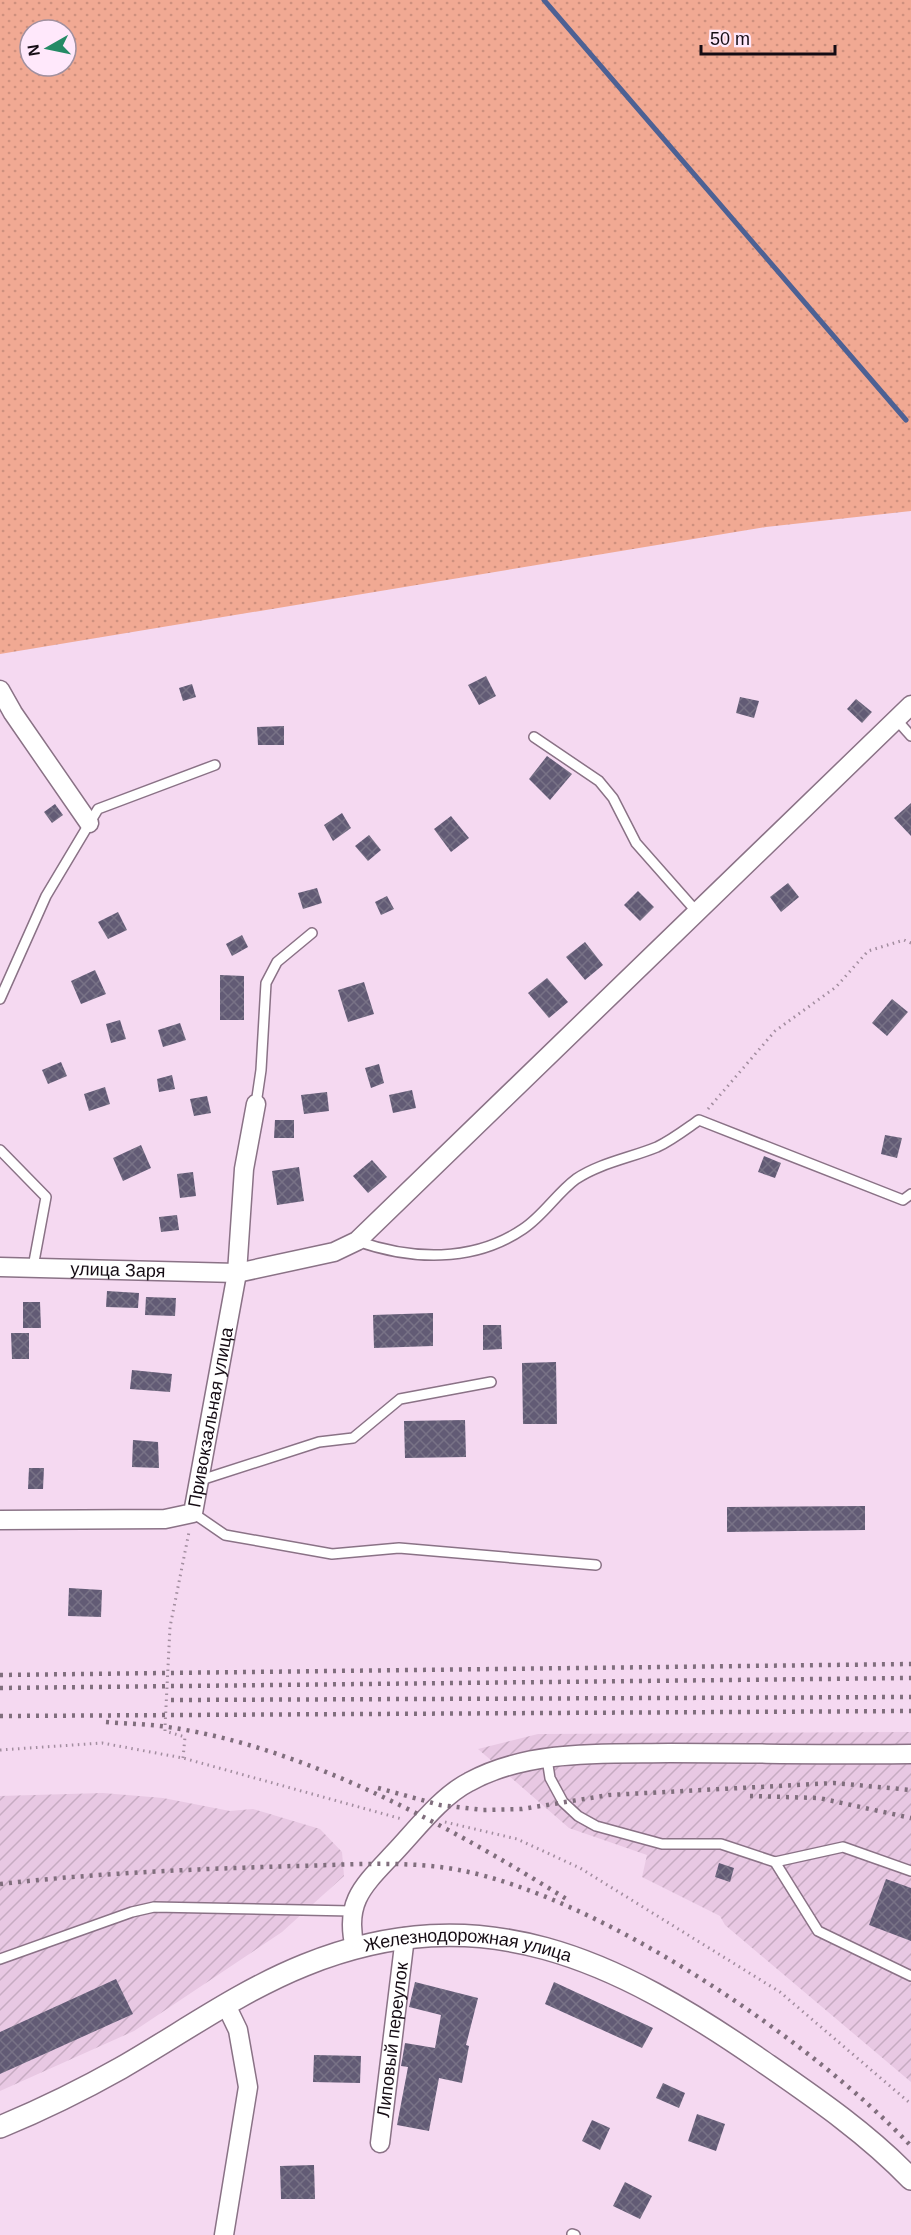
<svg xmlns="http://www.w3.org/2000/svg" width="911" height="2235" font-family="Arial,sans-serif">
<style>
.industrial{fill:url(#industrial-furrows)}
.grass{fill:url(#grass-dots);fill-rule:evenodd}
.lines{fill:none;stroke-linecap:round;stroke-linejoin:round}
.stream{stroke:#4d6194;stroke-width:5}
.building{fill:url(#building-cross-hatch)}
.service-casing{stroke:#8a7286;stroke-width:12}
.minor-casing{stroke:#8a7286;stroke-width:21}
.tertiary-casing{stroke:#8a7286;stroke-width:24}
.path{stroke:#a28d9f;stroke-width:3;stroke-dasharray:1.5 4.5;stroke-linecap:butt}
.service{stroke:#fff;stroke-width:9}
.minor{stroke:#fff;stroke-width:18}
.tertiary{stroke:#fff;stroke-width:21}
.rail{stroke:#806e7d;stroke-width:4.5;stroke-dasharray:3 6;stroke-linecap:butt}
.labels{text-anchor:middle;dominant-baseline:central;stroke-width:6;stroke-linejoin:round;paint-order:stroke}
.street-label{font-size:18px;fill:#150c14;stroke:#ffe8fb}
</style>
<defs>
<pattern id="industrial-furrows" width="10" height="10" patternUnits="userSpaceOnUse" patternTransform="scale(1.5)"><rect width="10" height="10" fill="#e8c8e3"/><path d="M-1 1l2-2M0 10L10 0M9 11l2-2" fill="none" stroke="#c6abc2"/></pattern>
<pattern id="grass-dots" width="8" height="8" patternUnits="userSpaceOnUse" patternTransform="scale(1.5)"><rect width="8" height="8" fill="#f1a993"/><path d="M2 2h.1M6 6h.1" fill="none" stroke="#ce907e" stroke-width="1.8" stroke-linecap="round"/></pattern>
<pattern id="building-cross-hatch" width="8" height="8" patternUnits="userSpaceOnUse" patternTransform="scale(1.5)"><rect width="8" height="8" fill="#625b75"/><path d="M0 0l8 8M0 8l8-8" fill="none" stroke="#787286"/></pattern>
</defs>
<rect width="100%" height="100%" fill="#f5d9f1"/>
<g class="industrial">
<path d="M911 1732V2082L725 1925 720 1916 642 1877 647 1855 569 1828 478 1749 538 1734Z"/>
<path d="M103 1793 163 1798 230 1811 253 1809 320 1829 342 1852 344 1876 282 1932 134 2031 0 2091V1796Z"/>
</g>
<path class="grass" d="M0 0H911V511L766 527 0 654ZM30 30H66V66H30Z"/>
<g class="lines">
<path class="stream" d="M544 0 906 420"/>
</g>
<g class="building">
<path d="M486 676 496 696 479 705 468 685Z"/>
<path d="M192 684 196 697 183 701 179 688Z"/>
<path d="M740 697 759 701 754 718 736 713Z"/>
<path d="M856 699 872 712 862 723 847 709Z"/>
<path d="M284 726V745H258L257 727Z"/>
<path d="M547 756 572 774 550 800 529 779Z"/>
<path d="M911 803V836L894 818Z"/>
<path d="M55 804 63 815 52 823 44 812Z"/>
<path d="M342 813 351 828 333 841 324 825Z"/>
<path d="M451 816 469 838 451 852 434 829Z"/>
<path d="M369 835 381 850 368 861 355 846Z"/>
<path d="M788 883 799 897 781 912 770 897Z"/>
<path d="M317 888 322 903 303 909 298 893Z"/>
<path d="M638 891 654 907 640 921 624 905Z"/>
<path d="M387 896 394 909 381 915 375 902Z"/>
<path d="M118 912 127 930 108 939 98 922Z"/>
<path d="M242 935 248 947 232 956 226 944Z"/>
<path d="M585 942 603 965 585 980 566 957Z"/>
<path d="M95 970 106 994 81 1004 71 981Z"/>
<path d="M220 975 244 976V1020H220Z"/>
<path d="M547 978 568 1002 549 1018 528 993Z"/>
<path d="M364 982 374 1014 348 1022 338 990Z"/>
<path d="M892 999 908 1012 887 1036 872 1023Z"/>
<path d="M120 1020 126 1039 111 1043 106 1024Z"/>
<path d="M180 1023 186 1040 163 1047 158 1030Z"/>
<path d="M61 1062 67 1076 48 1084 42 1070Z"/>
<path d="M379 1064 384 1083 371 1088 365 1068Z"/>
<path d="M172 1075 175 1089 159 1092 157 1079Z"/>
<path d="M105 1087 110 1104 89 1111 84 1094Z"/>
<path d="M412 1090 416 1108 393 1113 389 1095Z"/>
<path d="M327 1092 329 1111 304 1114 301 1095Z"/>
<path d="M207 1096 211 1113 194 1116 190 1099Z"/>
<path d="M275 1120H294V1138H274Z"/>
<path d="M885 1135 902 1138 897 1158 881 1154Z"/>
<path d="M141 1145 151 1168 123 1181 113 1158Z"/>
<path d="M764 1156 781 1163 775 1178 758 1172Z"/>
<path d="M372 1160 387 1177 368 1193 353 1176Z"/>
<path d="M299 1167 304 1201 277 1205 272 1171Z"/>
<path d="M193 1172 196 1196 180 1198 177 1174Z"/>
<path d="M177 1215 179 1230 161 1232 159 1217Z"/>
<path d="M107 1291 139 1293 138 1308 106 1307Z"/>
<path d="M146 1297 176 1298 175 1316 145 1315Z"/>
<path d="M23 1302H40L41 1328H23Z"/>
<path d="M433 1313V1346L374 1348 373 1315Z"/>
<path d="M483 1325H501L502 1349 483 1350Z"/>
<path d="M11 1333H29V1359H12Z"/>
<path d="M556 1362 557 1424H523L522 1363Z"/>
<path d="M132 1370 172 1374 170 1392 130 1389Z"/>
<path d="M465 1420 466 1457 405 1458 404 1421Z"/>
<path d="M133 1440 158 1442 159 1468 132 1467Z"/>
<path d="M29 1468H44L43 1489H28Z"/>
<path d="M865 1506V1530L727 1532V1507Z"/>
<path d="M69 1588 102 1590 101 1617 68 1616Z"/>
<path d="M719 1863 734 1868 730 1882 715 1877Z"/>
<path d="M886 1879 911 1888V1941L869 1925Z"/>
<path d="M116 1979 133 2014 0 2074V2032Z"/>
<path d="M415 1982 478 1998 466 2045 469 2046 462 2083 439 2078 429 2131 397 2125 408 2067 401 2066 405 2043 435 2048 441 2015 409 2007Z"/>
<path d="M554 1982 653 2028 642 2048 545 2004Z"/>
<path d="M314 2055 361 2056 360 2083 313 2082Z"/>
<path d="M663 2083 685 2093 679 2108 656 2098Z"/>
<path d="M697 2114 725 2124 716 2151 688 2141Z"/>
<path d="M592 2120 610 2128 600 2150 582 2141Z"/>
<path d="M314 2165 315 2199H281L280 2166Z"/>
<path d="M625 2182 652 2196 640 2219 613 2206Z"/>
</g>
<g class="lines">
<defs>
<g id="service">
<path d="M896 719 911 736"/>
<path d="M534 737 599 781 613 798 636 843 696 911"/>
<path d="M0 999 46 896 98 809 215 765"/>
<path d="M256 1104 261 1070 266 983 277 962 312 933"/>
<path d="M0 1150 46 1197 33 1267"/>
<path d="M357 1241C411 1260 473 1263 523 1229 543 1216 557 1193 576 1179 600 1163 630 1158 657 1147 672 1140 686 1129 699 1120L903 1200 911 1194"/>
<path d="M201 1480 319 1442 353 1438 400 1399 491 1382"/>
<path d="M193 1513 225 1535 332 1554 399 1548 596 1565"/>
<path d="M547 1759 550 1778 563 1802 578 1816 596 1826 662 1844H721L775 1862 843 1847 911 1871"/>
<path d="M775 1862 818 1931 911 1976"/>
<path d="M0 1959 132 1912 154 1907 351 1911"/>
<path d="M572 2234 575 2235"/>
</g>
<g id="minor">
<path d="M0 690 13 713 89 823"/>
<path id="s1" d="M0 1267 237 1273 334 1252 357 1241 911 705"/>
<path id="s2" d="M0 1520 165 1519 193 1513 237 1273 244 1169 256 1104"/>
<path d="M355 1948C344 1902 363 1886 393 1854 416 1830 440 1797 469 1782 529 1749 604 1754 670 1753 750 1753 831 1755 911 1754"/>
<path id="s3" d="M380 2143 405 1937"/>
<path d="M224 2235 248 2087 238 2030 226 2005"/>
</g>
<g id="tertiary">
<path id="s4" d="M0 2127C41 2110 82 2090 121 2068 182 2033 240 1991 305 1965 482 1894 616 1960 762 2061 814 2097 867 2133 911 2179"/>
</g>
</defs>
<use href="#service" class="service-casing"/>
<use href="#minor" class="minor-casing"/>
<use href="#tertiary" class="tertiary-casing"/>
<g class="path">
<path d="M708 1109 775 1031 836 987 868 951 904 940 911 943"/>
<path d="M0 1750 102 1743 183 1758 402 1819"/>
<path d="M183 1758 185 1737 165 1731V1727L170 1627 189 1532"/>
<path d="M445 1822 517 1839 580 1868 780 1992 911 2104"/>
</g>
<use href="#service" class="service"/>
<use href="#minor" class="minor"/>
<use href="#tertiary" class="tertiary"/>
<g class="rail">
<path d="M0 1675 911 1664"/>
<path d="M0 1688 911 1678"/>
<path d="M171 1700 911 1697"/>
<path d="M0 1716 911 1711"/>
<path d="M106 1722C129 1724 152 1724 174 1728 309 1749 453 1828 568 1900"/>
<path d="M378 1788 440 1805 483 1810 522 1809 609 1795 834 1783 911 1790"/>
<path d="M750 1796 819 1798 911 1818"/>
<path d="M0 1884C98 1873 196 1869 294 1866 349 1865 406 1860 459 1870 601 1897 812 2041 911 2146"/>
</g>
</g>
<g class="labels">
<g class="street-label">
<text stroke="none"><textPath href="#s1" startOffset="118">улица Заря</textPath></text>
<text stroke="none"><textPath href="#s2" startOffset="291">Привокзальная улица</textPath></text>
<text stroke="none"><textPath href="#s4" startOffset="513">Железнодорожная улица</textPath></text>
<text stroke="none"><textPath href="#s3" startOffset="104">Липовый переулок</textPath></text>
</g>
</g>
<g transform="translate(48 48) rotate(261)"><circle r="28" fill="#ffe8fb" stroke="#a1909f" stroke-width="1.5"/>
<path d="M0-4.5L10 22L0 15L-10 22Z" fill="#258a65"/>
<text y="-9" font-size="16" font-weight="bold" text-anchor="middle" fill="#150c14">N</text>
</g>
<path d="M701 45v9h134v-9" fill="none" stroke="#150c14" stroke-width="3"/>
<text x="710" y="45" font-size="18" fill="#150c14" stroke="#ffe8fb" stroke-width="4.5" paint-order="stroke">50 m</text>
</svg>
